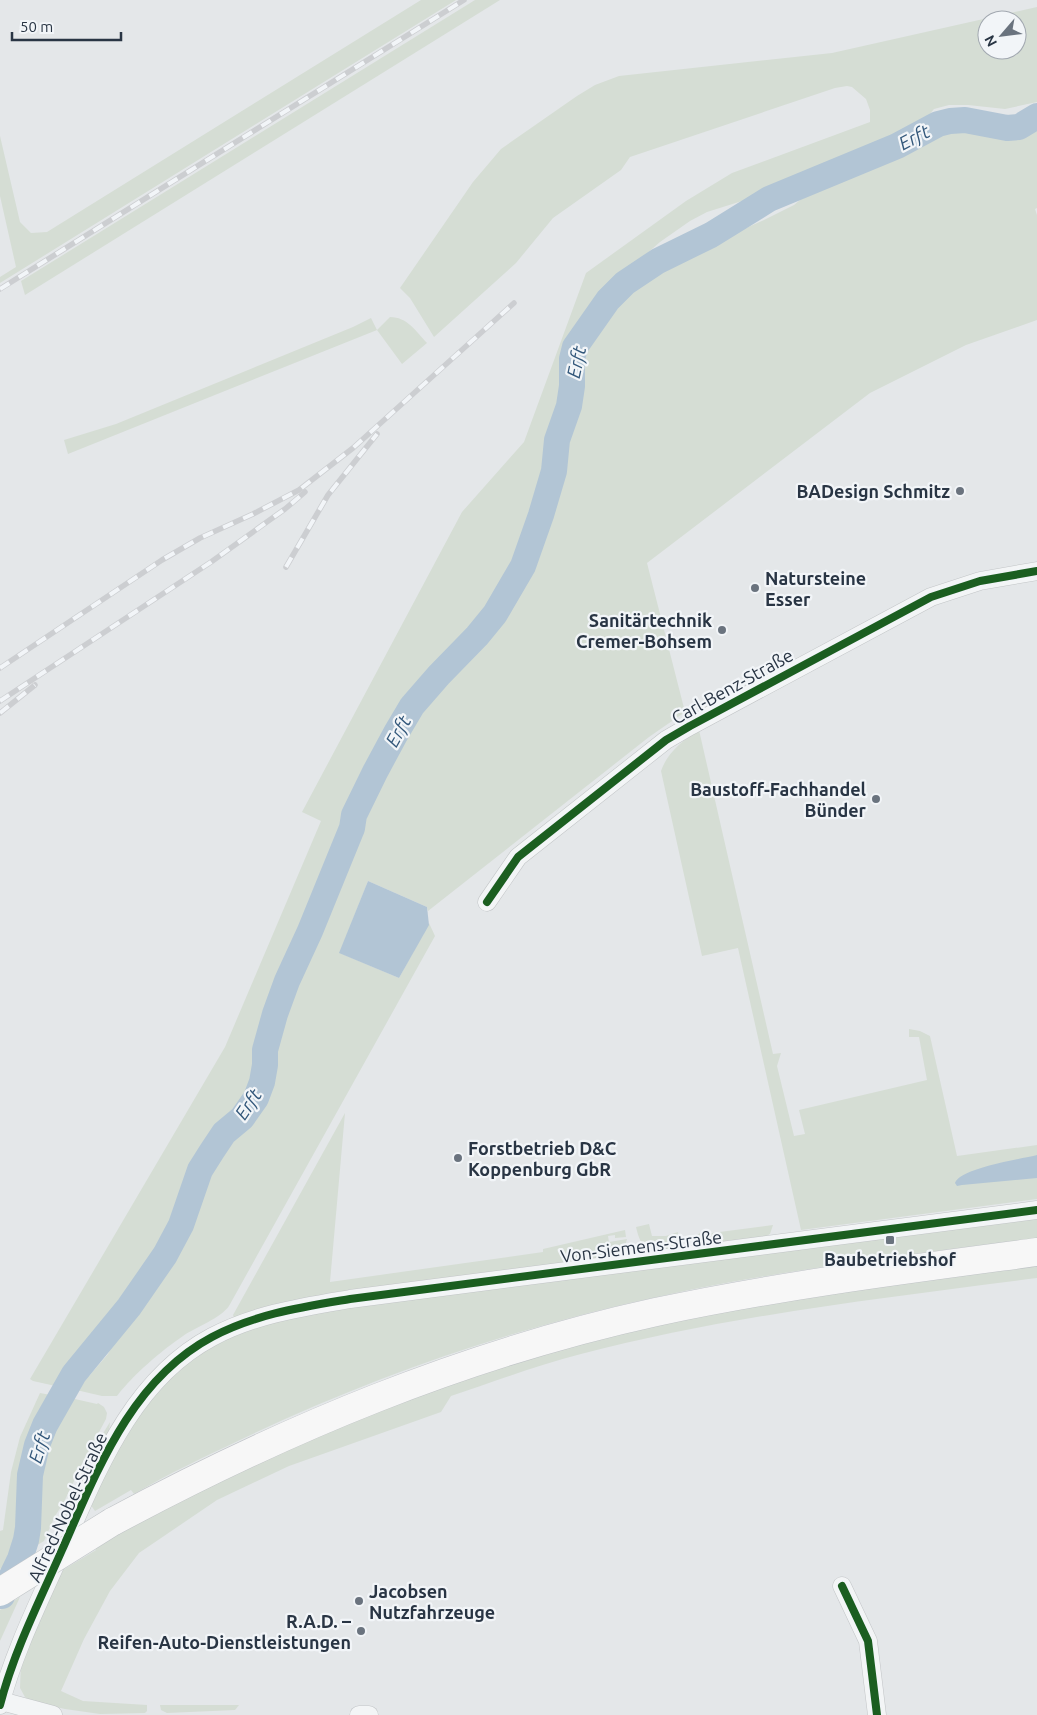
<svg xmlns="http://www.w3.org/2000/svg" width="1037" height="1715" font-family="Ubuntu,sans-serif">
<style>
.green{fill:#d5ddd4;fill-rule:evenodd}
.water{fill:#b2c5d5}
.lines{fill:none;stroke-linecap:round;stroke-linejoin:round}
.river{stroke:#b2c5d5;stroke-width:26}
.street-casing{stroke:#c2c5c7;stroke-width:19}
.primary-casing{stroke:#c0c4c7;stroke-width:29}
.street{stroke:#f3f5f6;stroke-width:18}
.primary{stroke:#f7f7f7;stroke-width:28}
.rail-casing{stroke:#ccced1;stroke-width:5.5}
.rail{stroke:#f2f5f8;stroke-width:4;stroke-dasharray:11;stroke-linecap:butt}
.primary-bridge-casing{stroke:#c0c4c7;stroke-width:29;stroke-linecap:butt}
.primary-bridge{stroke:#f7f7f7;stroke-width:28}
.cycleway-casing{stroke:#f2f5f8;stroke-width:11}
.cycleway{stroke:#1b5e20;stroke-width:8}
.poi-dot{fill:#6a737e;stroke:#f2f5f8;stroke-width:2}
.labels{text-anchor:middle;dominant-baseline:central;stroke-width:4.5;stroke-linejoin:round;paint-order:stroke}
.poi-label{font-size:18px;font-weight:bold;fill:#293544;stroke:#f2f5f8;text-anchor:end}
.street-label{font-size:18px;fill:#293544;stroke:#f2f5f8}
.water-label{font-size:19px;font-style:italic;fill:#32577a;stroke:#f2f5f8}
</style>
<rect width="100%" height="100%" fill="#e4e7e9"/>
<g class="green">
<path d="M421 0H456L0 283V277L16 267 0 196V136L20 222 31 233 47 232Z"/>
<path d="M475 0H500L25 295 21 281Z"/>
<path d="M1037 7V102L1005 109 968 105H949L934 109 917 129 908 137 898 141 871 149 838 162 818 173 761 195 707 212 690 221 660 242 635 264 607 294 598 301 570 344 566 356 565 372 567 390 563 409 549 442 548 467 545 488 519 565 498 604 464 642 427 679 409 691 402 699 396 718 372 763 363 786 354 801 302 938 295 948 270 1011 245 1102 209 1140 194 1167 162 1250 147 1272 115 1314 69 1369 60 1387 33 1381 30 1379 225 1047 321 821 302 812 462 512 524 442 586 273 686 201 732 173 870 122V110L866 99 852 87 847 86 835 88 630 157 621 170 553 218 516 263 434 337 410 298 400 288 473 182 501 149 577 96 595 85 619 76 832 53ZM987 20H1017V50H987Z"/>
<path d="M956 125C968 126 980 126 991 129 1011 135 1017 140 1037 131V208L1035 209 1037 215V320L966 345 870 393 647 563 685 712 649 737 428 911 427 907 368 881 340 953 399 978 429 923 435 936 229 1306C221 1318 196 1327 183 1336 161 1351 134 1374 117 1396H102L72 1389 90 1375 108 1354 120 1329 165 1269 187 1231 208 1173 225 1144 243 1126 258 1106 270 1081 274 1052 286 1004 294 981 337 883 365 812 386 772 401 729 428 696 466 655 481 643 508 605 525 573 548 516 560 476 563 442 578 383 582 346 596 325 621 294 665 261 694 250 713 245 728 236 764 220 794 205 812 190 837 178 867 169 890 159 932 134Z"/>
<path d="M390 317C407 317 416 331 427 343L402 364 377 330 68 454 64 440 116 424 353 327 371 318 377 330Z"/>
<path d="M699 730 773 1054 781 1053 777 1066 794 1136 805 1134 799 1110 927 1080 919 1037H909V1029L920 1031 930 1036 957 1156 1037 1145V1199L801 1230 738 948 702 956 661 771C667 753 683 740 699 730Z"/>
<path d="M345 1113 330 1282 543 1252V1249L625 1230 626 1237 615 1238V1235L608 1236 609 1242 627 1239 624 1250 617 1256 234 1318 233 1315Z"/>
<path d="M1037 1218V1238C913 1254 788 1269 666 1295 519 1326 375 1375 240 1440 204 1457 168 1474 134 1494L131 1490 95 1511 90 1504 129 1427 163 1384 188 1362 216 1344 251 1328 326 1310Z"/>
<path d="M649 1224 652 1236H666L678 1232 677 1240 673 1248C650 1257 641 1250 636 1227Z"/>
<path d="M773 1225 770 1234 765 1237 705 1243 696 1236 700 1233 704 1234Z"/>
<path d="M1037 1264V1278C884 1298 730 1315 581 1354 537 1365 494 1382 451 1396L441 1412 289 1466 217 1500 139 1553 110 1591 84 1639 61 1691 83 1701 147 1705V1711L145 1713 100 1714 65 1709 30 1701 25 1697 20 1688 21 1662 61 1571 96 1550 94 1546 278 1452 438 1387 551 1352 644 1328 757 1305Z"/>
<path d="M40 1393 56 1396C44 1418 32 1441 26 1466 22 1488 27 1545 13 1560 10 1564 4 1566 0 1569V1531L3 1530 11 1472 20 1437Z"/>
<path d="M66 1397 97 1404 98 1403 104 1407 107 1413 106 1419 84 1460 64 1502 55 1516 44 1541 29 1550 35 1521 33 1487 36 1466 48 1428Z"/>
<path d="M110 1422 109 1432 63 1528C67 1497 93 1449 110 1422Z"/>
<path d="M20 1597 0 1641V1610Z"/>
<path d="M160 1705H239L235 1710 167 1713 161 1710Z"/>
</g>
<g class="water">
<path d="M368 881 427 907 429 925 399 978 339 953Z"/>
<path d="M1037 1155V1178L962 1185 957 1186 955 1183C960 1168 1021 1159 1037 1155Z"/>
</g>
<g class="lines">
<path class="river" d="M2 1596 20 1559 26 1540 28 1528 30 1475 37 1445 45 1425 74 1374 129 1307 165 1255 181 1225 200 1170 212 1151 224 1133 242 1118 256 1098 262 1082 265 1065V1050L275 1014 287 981 310 931 352 828 354 815 375 772 396 733 412 706 439 675 477 636 495 614 523 566 541 515 554 471 557 440 569 406 572 386V359L575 347 608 300 625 283 658 261 711 235 769 199 897 146 938 124 950 121 965 120 1007 128 1019 127 1037 116"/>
<defs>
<g id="street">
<path d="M487 902 518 857 666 740 690 726 931 597 980 581 1037 571"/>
<path d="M842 1586 868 1641 877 1715"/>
<path d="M1 1701 53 1715"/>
<path d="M0 1705C14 1651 40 1600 62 1550 97 1471 131 1380 212 1337 255 1314 303 1307 350 1299L1037 1210"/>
<path d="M359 1715H369"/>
</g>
<path id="primary" d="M112 1522C285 1429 464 1354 656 1312 782 1285 910 1269 1037 1252"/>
</defs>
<use href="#street" class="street-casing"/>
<use href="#primary" class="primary-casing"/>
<use href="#street" class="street"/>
<use href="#primary" class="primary"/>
<defs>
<g id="rail">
<path d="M0 289 464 0"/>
<path d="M286 567 328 495 377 434"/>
<path d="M0 668 162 560 200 538 253 514 299 490 353 448 514 303"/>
<path d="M0 701 211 562 285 509 305 492"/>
<path d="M0 713 35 685"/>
</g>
</defs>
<use href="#rail" class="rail-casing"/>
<use href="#rail" class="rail"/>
<defs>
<path id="primary-bridge" d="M0 1592 112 1522"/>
</defs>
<use href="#primary-bridge" class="primary-bridge-casing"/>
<use href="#primary-bridge" class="primary-bridge"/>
<defs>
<g id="cycleway">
<path d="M487 902 518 857 666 740 690 726 931 597 980 581 1037 571"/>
<path d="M842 1586 868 1641 877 1715"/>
<path d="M0 1705C14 1651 40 1600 62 1550 97 1471 131 1380 212 1337 255 1314 303 1307 350 1299L1037 1210"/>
</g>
</defs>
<use href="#cycleway" class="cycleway-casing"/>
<use href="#cycleway" class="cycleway"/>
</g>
<g class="poi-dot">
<circle cx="960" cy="491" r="5"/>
<circle cx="755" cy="588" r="5"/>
<circle cx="722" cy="630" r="5"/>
<circle cx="876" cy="799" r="5"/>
<circle cx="458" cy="1158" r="5"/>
<rect x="885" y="1235" width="10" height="10" rx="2.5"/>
<circle cx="359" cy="1601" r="5"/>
<circle cx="361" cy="1631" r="5"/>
</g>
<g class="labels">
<g class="poi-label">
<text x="950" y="491">BADesign Schmitz</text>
<text x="765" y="578" text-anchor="start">Natursteine<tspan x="765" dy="21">Esser</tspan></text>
<text x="712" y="620">Sanitärtechnik<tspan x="712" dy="21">Cremer-Bohsem</tspan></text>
<text x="866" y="789">Baustoff-Fachhandel<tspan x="866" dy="21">Bünder</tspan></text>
<text x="468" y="1148" text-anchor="start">Forstbetrieb D&amp;C<tspan x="468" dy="21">Koppenburg GbR</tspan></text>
<text x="890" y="1259" text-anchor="middle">Baubetriebshof</text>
<text x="369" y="1591" text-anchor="start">Jacobsen<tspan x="369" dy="21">Nutzfahrzeuge</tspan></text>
<text x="351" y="1621">R.A.D. –<tspan x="351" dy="21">Reifen-Auto-Dienstleistungen</tspan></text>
</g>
<g class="street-label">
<text transform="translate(732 686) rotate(-29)">Carl-Benz-Straße</text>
<text transform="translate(641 1246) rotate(-7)">Von-Siemens-Straße</text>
<text transform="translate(67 1507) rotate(-65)">Alfred-Nobel-Straße</text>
</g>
<g class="water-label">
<text transform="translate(914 137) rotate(-28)">Erft</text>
<text transform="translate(576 362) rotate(-78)">Erft</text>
<text transform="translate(398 731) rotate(-61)">Erft</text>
<text transform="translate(248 1104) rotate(-56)">Erft</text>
<text transform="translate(39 1447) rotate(-72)">Erft</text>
</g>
</g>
<g transform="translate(1002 35) rotate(242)"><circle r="24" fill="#f2f5f8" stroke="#a2a8b0"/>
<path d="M0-4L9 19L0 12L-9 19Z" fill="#6a737e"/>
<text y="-8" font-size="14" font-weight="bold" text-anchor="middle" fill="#293544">N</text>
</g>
<path d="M12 32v8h109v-8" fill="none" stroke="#293544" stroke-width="2.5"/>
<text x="20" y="32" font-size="15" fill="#293544" stroke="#f2f5f8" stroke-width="4" paint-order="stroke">50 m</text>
</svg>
